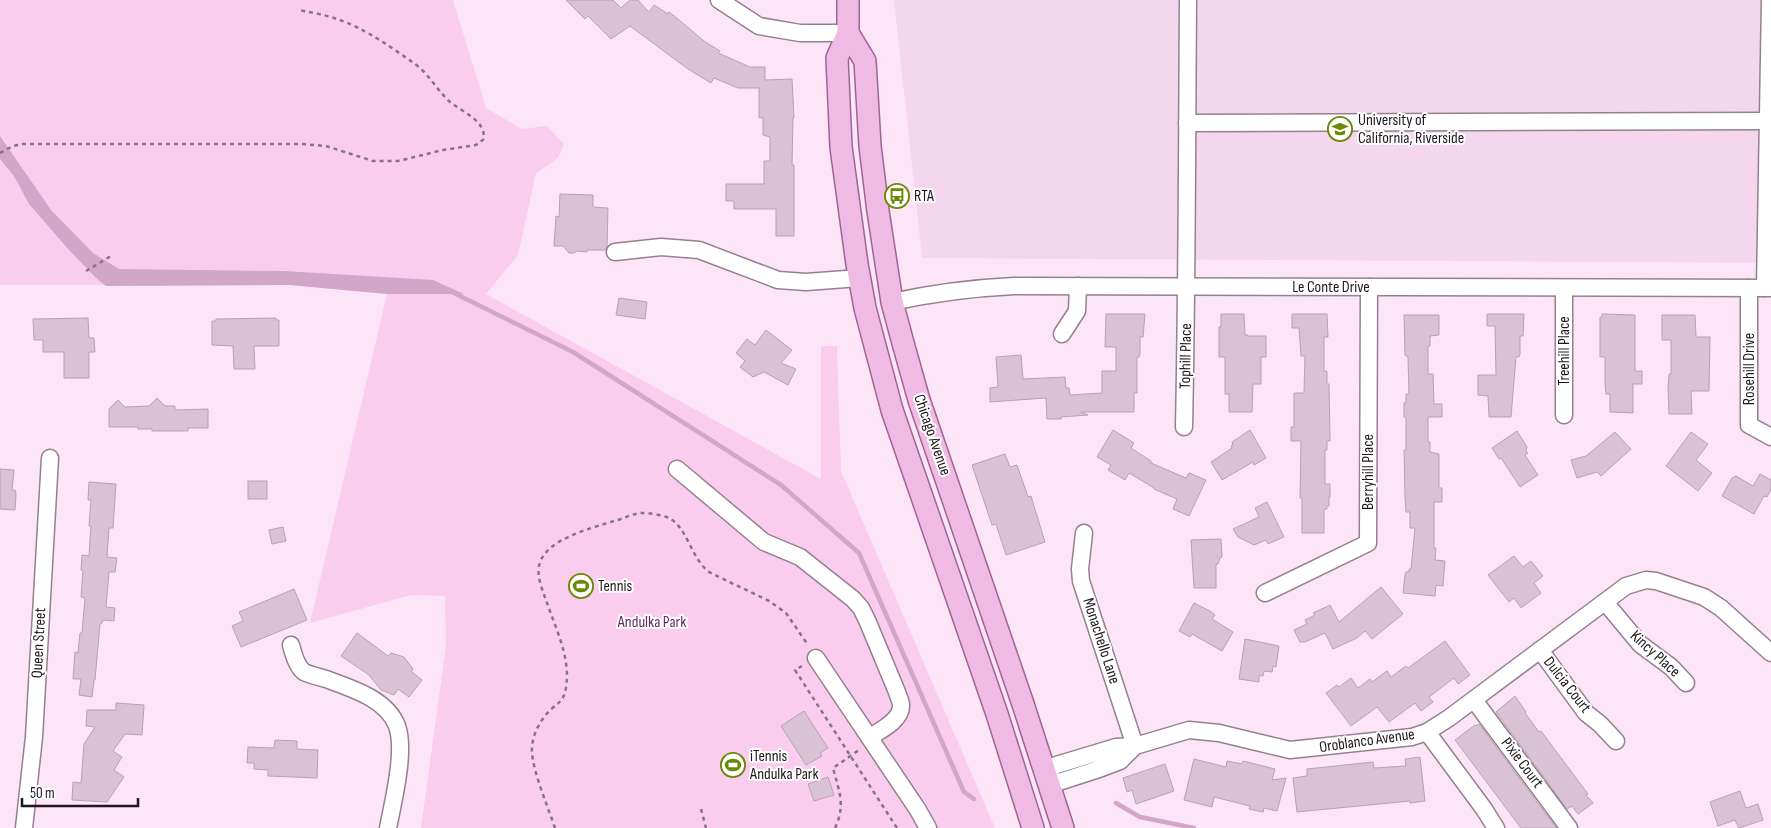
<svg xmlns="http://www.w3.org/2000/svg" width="1771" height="828" font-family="'Sofia Sans Condensed',sans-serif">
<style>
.built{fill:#f4d7ed}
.green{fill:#facdef}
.water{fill:#d2a6c8}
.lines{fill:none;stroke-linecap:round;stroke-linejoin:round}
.stream{stroke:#d2a6c8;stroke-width:4.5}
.building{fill:#d8c2d3;stroke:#b7a2b2}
.minor-casing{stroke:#958090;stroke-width:19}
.major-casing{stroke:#a06494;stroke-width:24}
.path{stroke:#847580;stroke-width:2.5;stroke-dasharray:4 4;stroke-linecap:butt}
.minor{stroke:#fff;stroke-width:16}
.major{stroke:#efbbe5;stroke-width:21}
.labels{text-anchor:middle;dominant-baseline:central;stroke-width:4;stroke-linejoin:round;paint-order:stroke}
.poi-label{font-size:16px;fill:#1f171d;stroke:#fff;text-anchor:start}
.street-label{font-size:16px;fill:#1f171d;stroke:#fff}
.park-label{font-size:16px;fill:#632d59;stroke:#fff}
</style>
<rect width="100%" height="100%" fill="#fce5f6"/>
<path class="built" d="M894 0H1771V263L922 258Z"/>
<path class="green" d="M0 0H453L486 108 522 129 547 126 564 144 558 158 536 173 518 255 486 294 821 479V346H837L841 471 995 828H421L446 646 445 596 411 595 310 623 387 294 290 285H0Z"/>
<path class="water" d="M0 136 51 210 93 253 119 269 284 271 433 280 464 294H387L290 285 106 286 96 278 69 250 29 204 14 176 0 159Z"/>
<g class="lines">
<g class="stream">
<path d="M452 292 573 352 781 485 859 553 964 792 974 799"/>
<path d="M1116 803 1140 817 1194 828"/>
</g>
</g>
<g class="building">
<path d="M566 0H613L621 8 630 0H638L649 12 654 5 668 14 669 12 678 19 704 41 720 51 718 53 750 67H765V80L792 79 794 118H793L792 165H794V236H776V209H734V201H726V184H764V161H770V137L763 135V118H759V88H738L714 78 711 83 688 69 630 26 611 39 588 16 585 19Z"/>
<path d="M560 194 593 195V207L608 208 607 247 605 250H587V252L577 251 574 253H569L563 246H554L556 216 559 217Z"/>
<path d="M619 298 647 302 645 319 616 315Z"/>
<path d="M1106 314H1145L1143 337H1140V354L1139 357H1137V393H1134V412H1081L1088 415 1061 417V419H1047L1046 398 990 402V388L998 387 996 357 1021 355 1023 379 1065 377 1066 388H1069L1070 395 1102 393V371H1116V347H1105Z"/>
<path d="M1221 314H1244L1245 335H1248L1247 336H1266V357H1261V384H1253L1252 412H1229V394H1225V357H1219V327H1221Z"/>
<path d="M1292 314H1327L1328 337H1324V371H1327V384H1329L1330 437V441H1327V450H1325V484H1330V497H1329V506H1327V509H1324V533H1302V498H1300L1301 441H1291V427H1294V393H1304L1305 356H1301L1299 328H1292Z"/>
<path d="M1487 314H1524L1523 336H1520V354L1519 357H1516L1511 417H1489L1488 396 1478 395V375H1496L1495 326H1487Z"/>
<path d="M1602 314 1635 315V371H1642V384H1633V413L1610 412V394H1606L1605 384V357H1600V317H1602Z"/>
<path d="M1404 315H1439V335L1430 336V346H1428V374H1433L1434 404H1442V417H1428V442H1430V452L1439 454V488H1442V502H1434V548H1436L1435 560 1445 561 1443 586 1436 585 1435 596 1403 593 1405 575 1406 572H1409V569H1411L1415 528H1410V512H1406L1405 497 1404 450H1406V418L1404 417V403H1406V394H1409L1408 357 1405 355Z"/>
<path d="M1662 315H1695L1696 337H1710L1709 391H1691L1692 414H1669L1668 387 1669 374H1671V340H1662Z"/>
<path d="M88 318 89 338H94L95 352H89V378H64V352H43V340H34L33 319Z"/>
<path d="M276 318V320H279V346H254L255 369H234L233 346 212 345V321H216V319Z"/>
<path d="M766 330 792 350 781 363 796 369 788 385 764 372 753 377 740 367 745 361 736 353 747 339 755 345Z"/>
<path d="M157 398 165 406H175V410L208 409V428H188V431H152V429H138V427H109V409L118 400 125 407 149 406Z"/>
<path d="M1113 430 1134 443 1131 448 1151 461V463L1186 478 1189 473 1206 480 1189 516 1173 509 1177 499 1154 489V488L1129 473 1125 480 1108 470 1111 465 1097 457Z"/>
<path d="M1250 430 1266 458 1254 465 1253 462 1222 480 1211 462 1232 448 1231 446 1233 445 1232 442Z"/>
<path d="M1517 431 1527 447 1526 451 1528 453 1525 455 1538 475 1520 487 1501 458 1499 459 1492 448Z"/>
<path d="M1615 432 1631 449 1601 476 1597 472 1577 478 1571 460 1586 456Z"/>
<path d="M1691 432 1708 444 1696 460 1712 473 1698 491 1666 466Z"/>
<path d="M1005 454 1010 467 1017 465 1028 497 1031 496 1045 542 1006 555 996 524 992 525 972 465Z"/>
<path d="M0 469 14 470 12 490H15L16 494 15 510 0 509Z"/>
<path d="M1760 474 1771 480V489L1767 497 1764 496 1754 514 1722 496 1732 478 1736 476 1753 486Z"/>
<rect x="248" y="481" width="19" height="18"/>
<path d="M89 482 116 484 113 528H109L107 557 117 558 115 572H109L106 607 115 608 114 621 103 620 102 623 100 624 95 680H94L92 697 79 695 81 679H73L75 652 78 653 80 633H82L85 598 81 597 83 570H81L82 555 89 556 91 526H89L91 500H88Z"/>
<path d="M1267 502 1284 537 1268 544 1266 540 1254 545 1238 537 1233 529 1259 517 1255 508Z"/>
<path d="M283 527 286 541 272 544 269 530Z"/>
<path d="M1221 539 1222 557 1220 558 1218 564H1216V588H1194L1191 540Z"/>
<path d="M1514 556 1523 567 1531 561 1543 576 1534 583 1541 593 1521 608 1514 598 1509 602 1488 575Z"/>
<path d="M1381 587 1403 614 1372 639 1365 631 1357 638 1333 649 1325 633 1305 642H1300L1294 630 1307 624 1305 620 1315 615 1313 613 1330 605 1339 622Z"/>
<path d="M294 589 307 620 241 647 232 626 243 621 239 612Z"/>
<path d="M1194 603 1210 611 1215 615 1212 619 1233 632 1222 651 1192 634 1190 637 1179 631Z"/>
<path d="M357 633 388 656 391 653 404 657 413 669 411 671 422 680 409 697 398 689 394 695 381 690 369 675 341 656Z"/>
<path d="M1245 639 1279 646 1276 667 1273 666 1272 672 1264 671 1263 676 1259 675V682L1239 679Z"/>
<path d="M1445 641 1470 675 1458 684 1454 678 1429 697 1433 702 1421 711 1415 703 1389 722 1377 707 1351 726 1326 693 1337 685 1339 687 1351 678 1358 688 1370 679 1372 682 1387 671 1391 677 1406 666 1408 668Z"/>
<path d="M1515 696 1526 712 1525 713 1539 732 1541 731 1588 794 1586 795 1593 803 1578 814 1572 806 1567 809 1496 712Z"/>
<path d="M116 703 144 705 142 735 125 734 113 751 122 757 114 770 124 777 107 802 72 800 73 782 81 783 84 744 95 727 86 726 87 710H116Z"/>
<path d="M804 711 828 748 820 753 822 756 806 765 781 726Z"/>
<path d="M1479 724 1551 821 1557 828H1521L1455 740 1475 725 1476 726Z"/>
<path d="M275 740 297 741V749L318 750 317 778 268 776V770L254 769V763H247L248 747 274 748Z"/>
<path d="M1420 757 1425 801 1410 803V801L1297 812 1293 778 1307 776V769L1373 762 1374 768 1406 766 1405 759Z"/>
<path d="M1194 759 1226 767 1227 761 1242 764 1243 761 1275 769 1272 780 1286 778 1277 811 1264 808 1263 812 1249 809 1250 806 1214 797 1212 807 1184 800Z"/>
<path d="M1165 764 1174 791 1136 804 1132 790 1127 792 1123 778Z"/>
<path d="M828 777 834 795 814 801 808 784Z"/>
<path d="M1740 791 1746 808 1758 804 1763 820 1739 828 1735 820 1718 826 1710 802Z"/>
</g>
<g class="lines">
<defs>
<g id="minor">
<path d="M719 0 759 26 800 33H848"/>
<path d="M1187 123 1767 121"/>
<path d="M615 252 661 247 699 250 778 280 806 282 860 278"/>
<path d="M1564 288V415"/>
<path d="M1749 288V425L1771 437"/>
<path d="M1765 288 1770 0"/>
<path d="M892 302C933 293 973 288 1014 286L1771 288"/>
<path d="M1062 334 1077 311 1078 286"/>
<path d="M1184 427C1187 285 1187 142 1188 0"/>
<path d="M677 469 764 542 800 557 853 599 861 608 867 620 897 692C898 696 901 701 901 705 902 720 881 730 870 737"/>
<path d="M1084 533 1080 569 1081 581 1135 746"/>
<path d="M1265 593 1368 543 1369 287"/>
<path d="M1605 602 1640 644 1671 667 1686 683"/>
<path d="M291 645C293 653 297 667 304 672 310 675 320 677 326 679 351 688 387 699 397 726 406 751 393 802 388 828"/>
<path d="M1540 650 1586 713 1600 724 1616 741"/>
<path d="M816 658 918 810 928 828"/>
<path d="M1474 700 1569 828"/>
<path d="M1427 732 1484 809 1496 828"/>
<path d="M1135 746 1120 761 1096 770 1059 782 1046 778 1053 766 1116 747 1135 746 1189 730 1219 733 1290 750 1412 737 1427 732 1449 718 1626 586 1646 580 1656 581 1704 597 1721 608 1771 653"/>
<path d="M24 828 34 737 50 458"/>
</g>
<g id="major">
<path d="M848 0V33L837 58 841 147 857 264 865 308 892 410 997 714 1033 828"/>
<path d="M848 33 865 61 870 146 878 211 892 302 903 343 919 400 1023 704 1063 828"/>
</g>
</defs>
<use href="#minor" class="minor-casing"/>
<use href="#major" class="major-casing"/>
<g class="path">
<path d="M0 153 13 146 23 144H302L326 146 373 161H398L443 150 476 145 484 139C485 120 464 113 450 102 439 92 431 78 420 68 412 61 403 56 395 50 359 26 341 17 298 10"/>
<path d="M86 271 111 256"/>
<path d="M802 666 795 670 897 828"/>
<path d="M701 809 706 828"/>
<path d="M555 828C548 807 533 772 532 752 531 741 536 729 542 720 556 699 566 708 567 676 567 650 554 624 546 600 542 589 537 577 539 566 544 539 592 528 614 521 624 519 632 513 643 513 649 513 663 515 669 518 688 528 690 557 709 572L769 601 786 613 808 645"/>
<path d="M835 828C846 805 839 791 833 768L859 750"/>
</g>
<use href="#minor" class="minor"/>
<use href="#major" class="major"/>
</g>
<defs>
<symbol id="university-ring" viewBox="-11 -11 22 22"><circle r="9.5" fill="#fff" stroke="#6a8907" stroke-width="1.5"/><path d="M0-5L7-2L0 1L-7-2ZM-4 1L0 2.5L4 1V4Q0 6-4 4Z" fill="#6a8907"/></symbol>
<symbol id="bus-ring" viewBox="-11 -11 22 22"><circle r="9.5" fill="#fff" stroke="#6a8907" stroke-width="1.5"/><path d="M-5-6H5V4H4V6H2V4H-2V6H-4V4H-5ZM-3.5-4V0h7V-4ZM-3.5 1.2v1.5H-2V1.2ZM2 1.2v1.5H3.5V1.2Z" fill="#6a8907"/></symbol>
<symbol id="stadium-ring" viewBox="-11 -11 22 22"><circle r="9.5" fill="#fff" stroke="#6a8907" stroke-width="1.5"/><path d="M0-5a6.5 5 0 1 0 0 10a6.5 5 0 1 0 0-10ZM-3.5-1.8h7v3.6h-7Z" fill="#6a8907"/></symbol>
</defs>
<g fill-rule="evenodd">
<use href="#university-ring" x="1326" y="115" width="28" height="28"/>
<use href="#bus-ring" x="883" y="182" width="28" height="28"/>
<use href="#stadium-ring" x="567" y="572" width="28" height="28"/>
<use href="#stadium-ring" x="719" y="751" width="28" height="28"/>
</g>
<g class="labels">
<g class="poi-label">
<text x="1358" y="120">University of<tspan x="1358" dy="18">California, Riverside</tspan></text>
<text x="914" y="196">RTA</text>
<text x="598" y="586">Tennis</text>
<text x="750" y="756">iTennis<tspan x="750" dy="18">Andulka Park</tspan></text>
</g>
<g class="street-label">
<text x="1331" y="287">Le Conte Drive</text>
<text transform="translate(1564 351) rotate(-90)">Treehill Place</text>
<text transform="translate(1186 356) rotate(-89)">Tophill Place</text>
<text transform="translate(1749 369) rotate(-90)">Rosehill Drive</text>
<text transform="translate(932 435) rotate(71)">Chicago Avenue</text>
<text transform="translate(1368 472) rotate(-90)">Berryhill Place</text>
<text transform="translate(1101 641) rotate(72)">Monachello Lane</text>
<text transform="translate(39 643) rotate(-87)">Queen Street</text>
<text transform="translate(1655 654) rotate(42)">Kincy Place</text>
<text transform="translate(1567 685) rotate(52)">Dulcia Court</text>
<text transform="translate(1367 741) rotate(-8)">Oroblanco Avenue</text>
<text transform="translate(1522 763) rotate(53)">Pixie Court</text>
</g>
<g class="park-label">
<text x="652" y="622">Andulka Park</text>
</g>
</g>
<path d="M22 798v8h116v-8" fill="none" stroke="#1f171d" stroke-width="2.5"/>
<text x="30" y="798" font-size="15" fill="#1f171d" stroke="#ffffff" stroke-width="4" paint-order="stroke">50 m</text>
</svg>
